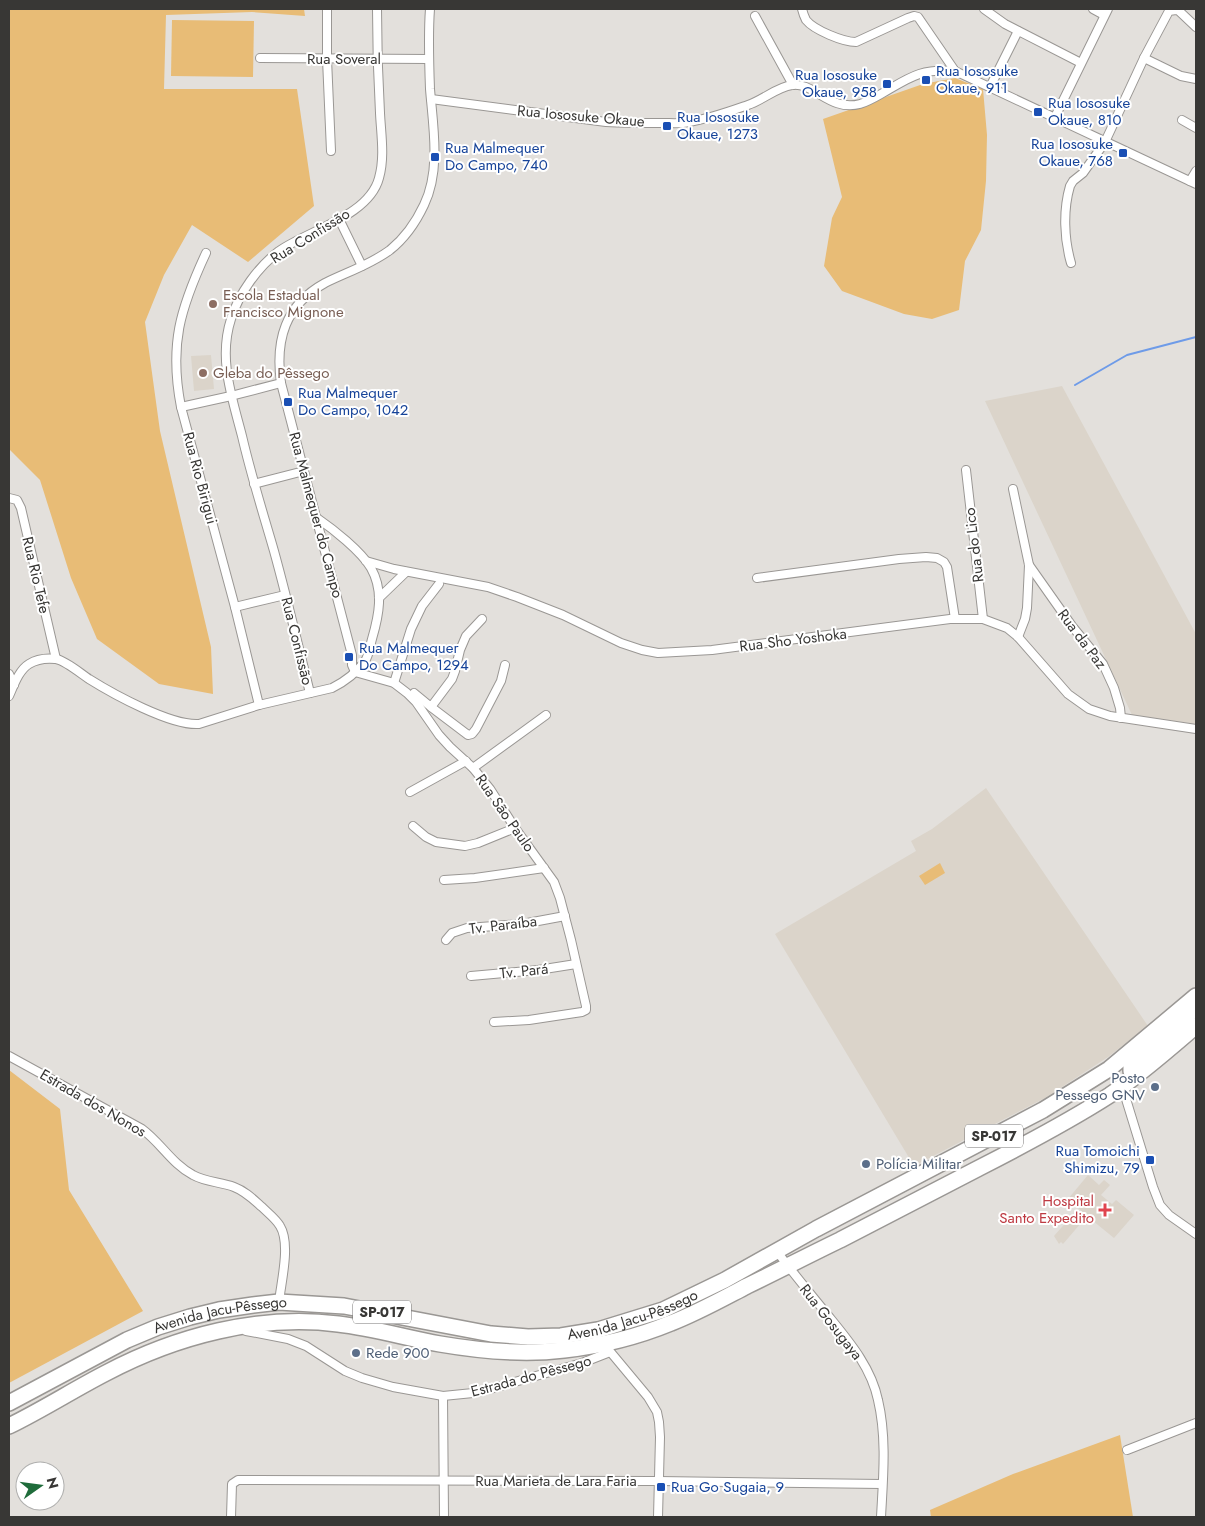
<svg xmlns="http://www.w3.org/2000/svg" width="1205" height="1526" font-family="Jost,sans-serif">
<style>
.built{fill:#dbd4ca}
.green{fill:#e8bc76}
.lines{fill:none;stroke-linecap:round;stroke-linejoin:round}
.stream{stroke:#6e9be8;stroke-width:2}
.street-casing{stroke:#9a9794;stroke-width:10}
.highway-casing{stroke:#9a9794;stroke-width:18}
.street{stroke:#fff;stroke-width:8}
.highway{stroke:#fff;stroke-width:15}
.transit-dot{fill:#1a4fb4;stroke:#fff;stroke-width:2}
.education-dot{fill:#8d6e63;stroke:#fff;stroke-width:2}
.service-dot{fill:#5c6f8a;stroke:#fff;stroke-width:2}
.health-dot{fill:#e0444e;stroke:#fff;stroke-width:2}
.labels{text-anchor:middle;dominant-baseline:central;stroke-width:4;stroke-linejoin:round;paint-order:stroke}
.shield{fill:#fff;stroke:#747372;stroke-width:1}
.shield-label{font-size:14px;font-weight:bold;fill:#383735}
.street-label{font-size:15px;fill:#383735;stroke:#fff}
.transit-label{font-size:15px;fill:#164399;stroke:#fff;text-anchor:start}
.education-label{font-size:15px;fill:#785e54;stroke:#fff;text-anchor:start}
.service-label{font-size:15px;fill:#4e5e75;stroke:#fff;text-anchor:start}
.health-label{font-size:15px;fill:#be3a42;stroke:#fff;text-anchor:end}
</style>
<rect width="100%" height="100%" fill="#e3e0dc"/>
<g class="built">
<path d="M211 355 214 389 194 391 191 356Z"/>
<path d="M1062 386 1196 634V724L1132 715 985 401Z"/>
<path d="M986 788 1148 1026 1108 1057 1045 1098 914 1166 775 934 916 851 911 841 932 829Z"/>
<path d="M1088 1175 1099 1185 1104 1180 1110 1185 1101 1195 1112 1204 1116 1200 1134 1215 1114 1238 1087 1216 1063 1244 1061 1242 1059 1244 1054 1236 1069 1219 1067 1218 1069 1215 1071 1216 1075 1213 1080 1217 1085 1214 1068 1199Z"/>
</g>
<g class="green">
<path d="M9 9H304L305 16 252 12 166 15 164 89H297L314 206 248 262 192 225 164 275 145 322 160 431 211 647 213 694 159 684 97 639 71 578 40 480 9 449Z"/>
<path d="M172 20 254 21 253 77 171 76Z"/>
<path d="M955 78 983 89 987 135 986 181 981 230 965 261 959 310 932 319 904 314 842 291 824 266 832 218 842 197 823 119 923 84Z"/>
<path d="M940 863 945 873 925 885 919 876Z"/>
<path d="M9 1070 60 1109 69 1190 143 1311 9 1383Z"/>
<path d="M1120 1435 1133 1517H931L930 1510 1013 1474Z"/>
</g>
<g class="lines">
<path class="stream" d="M1075 385 1127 355 1196 337"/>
<defs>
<g id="street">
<path d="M327 9V59L331 151"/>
<path d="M802 9C803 13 804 16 806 20 814 30 843 42 856 42L908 18 914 16 918 17 955 71"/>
<path d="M984 9 1005 24 1081 63"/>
<path d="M1093 9 1104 15"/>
<path d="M755 16 793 85"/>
<path d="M260 58 429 59"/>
<path d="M1144 58 1181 76 1196 79"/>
<path d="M990 87 1018 31"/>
<path d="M431 99 606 122C625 123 644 123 663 123 671 123 681 124 689 122 709 119 728 112 748 105 763 100 777 87 792 85 814 82 830 112 860 104 867 102 874 98 881 94 909 78 920 68 955 71L1196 184"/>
<path d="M1055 117 1108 9"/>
<path d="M1182 120 1196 128"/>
<path d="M1190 181 1196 171"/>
<path d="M339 219 362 266"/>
<path d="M206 253C180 309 169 345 181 407L235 607 259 705"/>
<path d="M1071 263C1064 239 1063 210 1070 186L1073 181 1083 173 1105 142 1144 58 1169 11 1176 10H1178L1196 27"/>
<path d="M181 407 231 396 281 383"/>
<path d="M966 470 983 619"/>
<path d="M254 484 304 471"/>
<path d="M1013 489 1029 565 1027 608 1025 619 1018 637"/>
<path d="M9 498 17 500 21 508 56 659"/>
<path d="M366 561 394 569 488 587 517 597 563 615 621 643 642 650 658 653 712 650 950 619H983L1007 628 1018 637 1068 694 1089 709 1110 716 1196 729"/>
<path d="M1029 565 1072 626 1103 664 1114 688 1120 708 1121 718"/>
<path d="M757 578 899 559 926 557 937 558 944 562 947 567 955 619"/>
<path d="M379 598 406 572"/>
<path d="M235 607 285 595"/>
<path d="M355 672 352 665V655L281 383C275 340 285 305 325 283 347 272 370 265 390 250 405 238 416 222 424 205 441 170 433 126 430 89 429 62 428 35 430 9"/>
<path d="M355 672 387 681 394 683 407 693 416 702 439 735 450 747 473 768 490 789 515 828 554 882 560 898 571 940 586 1006V1010L582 1012 529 1020 494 1022"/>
<path d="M9 674 14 685"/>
<path d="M394 683 411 629 422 606 439 584"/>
<path d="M310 693C298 645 287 598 274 551 263 513 251 475 242 436 232 397 218 359 231 319 239 293 258 267 279 251 309 230 369 216 379 178 385 157 381 134 380 113 378 78 377 43 377 9"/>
<path d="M414 693 431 707 452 679 455 671 460 650 466 636 482 619"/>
<path d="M9 696C14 685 19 670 29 664 37 659 47 658 56 659 66 661 80 673 89 679 113 694 171 726 199 724L259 705 332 688C344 682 357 672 365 661 369 655 370 646 372 639 379 615 384 591 371 568 361 551 333 529 317 518"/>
<path d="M431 707 468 735 472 734 476 729 501 681 505 665"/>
<path d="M473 768 546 715"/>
<path d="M410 792 466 761"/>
<path d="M413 826 426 837 436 842 465 846 478 843 515 828"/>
<path d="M444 880 475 878 544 868"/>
<path d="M446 940 452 933 467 928 522 924 565 916"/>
<path d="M471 976 538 970 576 964"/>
<path d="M9 1056 142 1129C161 1143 172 1164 193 1175 205 1182 221 1182 234 1187 245 1191 253 1199 262 1207 268 1213 276 1219 280 1226 291 1244 281 1282 279 1302"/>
<path d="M1122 1086 1153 1187 1160 1205 1169 1215 1196 1234"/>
<path d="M776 1250C792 1272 809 1292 826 1313 847 1339 871 1366 878 1400 887 1438 883 1479 881 1517"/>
<path d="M246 1331 288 1339 306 1346 345 1371 362 1378 393 1387 443 1396 473 1393 490 1389 582 1363 610 1352"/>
<path d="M608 1349 648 1397 657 1412 659 1422 660 1437 658 1517"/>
<path d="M443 1396 444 1517"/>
<path d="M1127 1450 1196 1423"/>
<path d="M231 1517 232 1484 238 1480 659 1481 882 1484"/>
</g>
<g id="highway">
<path d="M1139 1074 1131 1071V1066L1183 1023 1191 1011"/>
<path id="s1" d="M9 1403 127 1340 158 1327 190 1317 219 1310 253 1305 279 1302 344 1306 491 1334 528 1337 561 1336 598 1330 663 1310 725 1280 816 1229 1043 1110 1109 1069 1196 996"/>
<path d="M9 1426C42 1410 73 1390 106 1373 176 1336 259 1314 338 1324 373 1328 406 1338 440 1344 481 1351 523 1355 564 1350 600 1346 637 1337 671 1323 697 1313 722 1299 747 1286 778 1271 809 1255 840 1240 887 1216 933 1192 979 1168 1024 1145 1068 1122 1110 1095 1141 1074 1168 1050 1196 1026"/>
</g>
</defs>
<use href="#street" class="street-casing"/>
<use href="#highway" class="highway-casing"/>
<use href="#street" class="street"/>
<use href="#highway" class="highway"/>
</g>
<g class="transit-dot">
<rect x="921" y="75" width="10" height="10" rx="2.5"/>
<rect x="882" y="79" width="10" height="10" rx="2.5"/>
<rect x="1033" y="107" width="10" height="10" rx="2.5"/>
<rect x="662" y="121" width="10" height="10" rx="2.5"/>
<rect x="1118" y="148" width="10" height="10" rx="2.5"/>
<rect x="430" y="152" width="10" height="10" rx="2.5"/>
<rect x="283" y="397" width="10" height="10" rx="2.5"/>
<rect x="344" y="652" width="10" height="10" rx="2.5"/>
<rect x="1145" y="1155" width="10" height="10" rx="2.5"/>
<rect x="656" y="1482" width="10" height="10" rx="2.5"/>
</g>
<g class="education-dot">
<circle cx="213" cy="304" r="5"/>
<circle cx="203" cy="373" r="5"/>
</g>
<g class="service-dot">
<circle cx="1155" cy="1087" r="5"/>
<circle cx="866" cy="1164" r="5"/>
<circle cx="356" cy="1353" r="5"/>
</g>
<path class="health-dot" d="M1102.5 1202.5h5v5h5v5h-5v5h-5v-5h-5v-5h5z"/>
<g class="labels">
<g class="shield">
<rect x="965" y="1124.5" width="58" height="23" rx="4"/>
<rect x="353" y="1300.5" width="58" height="23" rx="4"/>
</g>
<g class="shield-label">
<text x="994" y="1136">SP-017</text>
<text x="382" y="1312">SP-017</text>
</g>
<g class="street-label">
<text x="344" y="59">Rua Soveral</text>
<text transform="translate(581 116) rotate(5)">Rua Iososuke Okaue</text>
<text transform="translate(310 236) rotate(-32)">Rua Confissão</text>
<text transform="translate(200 478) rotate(75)">Rua Rio Birigui</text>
<text transform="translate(316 515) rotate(75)">Rua Malmequer do Campo</text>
<text transform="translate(974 545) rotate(-97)">Rua do Lico</text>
<text transform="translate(36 575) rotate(77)">Rua Rio Tefe</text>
<text transform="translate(1082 639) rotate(53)">Rua da Paz</text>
<text transform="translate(793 640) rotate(-7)">Rua Sho Yoshoka</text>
<text transform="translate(297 641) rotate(76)">Rua Confissão</text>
<text transform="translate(505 813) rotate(55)">Rua São Paulo</text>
<text transform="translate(503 925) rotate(-7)">Tv. Paraíba</text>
<text transform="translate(524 971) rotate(-6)">Tv. Pará</text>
<text transform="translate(93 1103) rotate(30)">Estrada dos Nonos</text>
<text stroke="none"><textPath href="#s1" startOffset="651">Avenida Jacu-Pêssego</textPath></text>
<text stroke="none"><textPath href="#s1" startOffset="231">Avenida Jacu-Pêssego</textPath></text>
<text transform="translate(831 1322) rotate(52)">Rua Gosugaya</text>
<text transform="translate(531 1376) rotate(-15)">Estrada do Pêssego</text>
<text x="556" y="1481">Rua Marieta de Lara Faria</text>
</g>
<g class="transit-label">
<text x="936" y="71">Rua Iososuke<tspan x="936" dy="17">Okaue, 911</tspan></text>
<text x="877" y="75" text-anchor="end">Rua Iososuke<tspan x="877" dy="17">Okaue, 958</tspan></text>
<text x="1048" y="103">Rua Iososuke<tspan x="1048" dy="17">Okaue, 810</tspan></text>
<text x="677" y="117">Rua Iososuke<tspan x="677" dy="17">Okaue, 1273</tspan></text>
<text x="1113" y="144" text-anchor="end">Rua Iososuke<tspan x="1113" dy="17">Okaue, 768</tspan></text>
<text x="445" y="148">Rua Malmequer<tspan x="445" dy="17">Do Campo, 740</tspan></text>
<text x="298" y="393">Rua Malmequer<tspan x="298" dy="17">Do Campo, 1042</tspan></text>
<text x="359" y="648">Rua Malmequer<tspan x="359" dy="17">Do Campo, 1294</tspan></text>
<text x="1140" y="1151" text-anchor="end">Rua Tomoichi<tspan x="1140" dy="17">Shimizu, 79</tspan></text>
<text x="671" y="1487">Rua Go Sugaia, 9</text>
</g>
<g class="education-label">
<text x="223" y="295">Escola Estadual<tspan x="223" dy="17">Francisco Mignone</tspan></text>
<text x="213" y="373">Gleba do Pêssego</text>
</g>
<g class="service-label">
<text x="1145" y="1078" text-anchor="end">Posto<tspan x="1145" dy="17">Pessego GNV</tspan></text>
<text x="876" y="1164">Polícia Militar</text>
<text x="366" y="1353">Rede 900</text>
</g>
<g class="health-label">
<text x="1094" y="1201">Hospital<tspan x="1094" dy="17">Santo Expedito</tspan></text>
</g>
</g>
<rect width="1205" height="1526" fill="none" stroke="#383735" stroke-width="20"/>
<g transform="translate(40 1486) rotate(76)"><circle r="24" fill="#ffffff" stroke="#afafae"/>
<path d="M0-4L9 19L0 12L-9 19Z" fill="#1f6c3b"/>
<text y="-8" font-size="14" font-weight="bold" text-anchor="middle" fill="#383735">N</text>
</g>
</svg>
